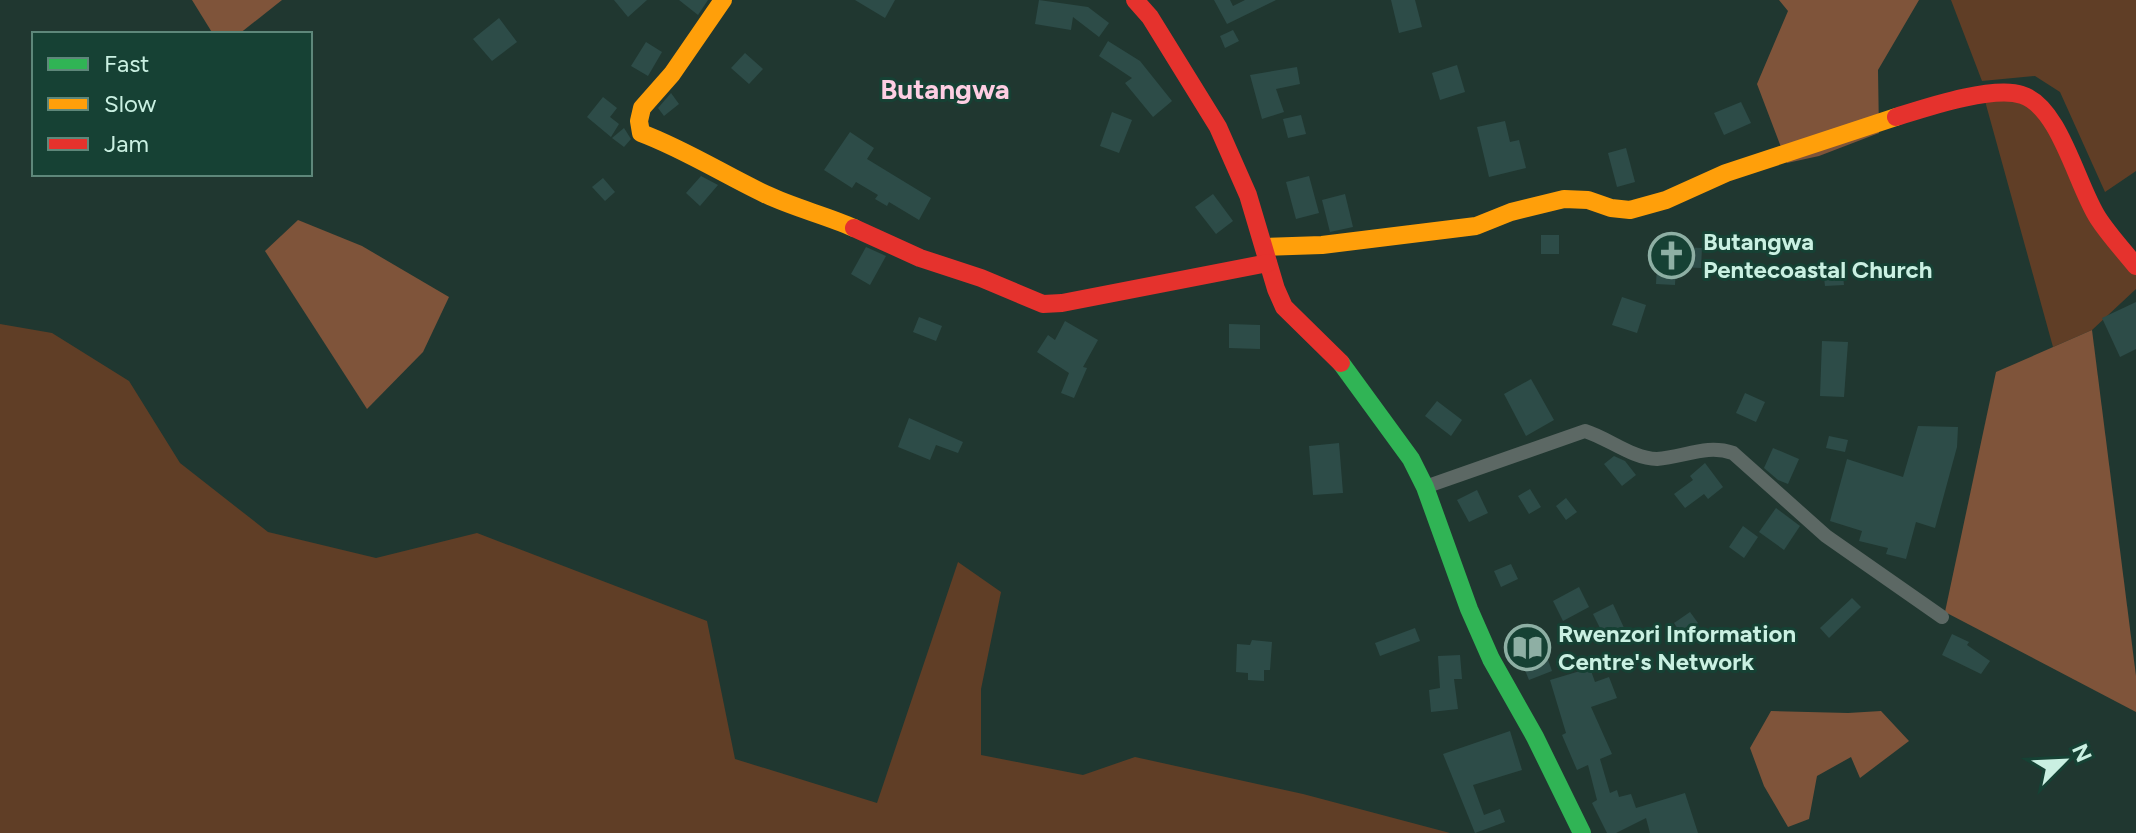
<svg xmlns="http://www.w3.org/2000/svg" width="2136" height="833" font-family="Figtree,sans-serif">
<style>
.green{fill:#603e26}
.forest{fill:#7f543a}
.building{fill:#2d4c48}
.lines{fill:none;stroke-linecap:round;stroke-linejoin:round}
.street{stroke:#5c6864;stroke-width:14}
.fast{stroke:#30b455;stroke-width:18}
.slow{stroke:#ff9f0a;stroke-width:18}
.jam{stroke:#e5322d;stroke-width:18}
.labels{text-anchor:middle;dominant-baseline:central;stroke-width:6;stroke-linejoin:round;paint-order:stroke}
.poi-label{font-size:24px;font-weight:bold;fill:#caf0e2;stroke:#164134;text-anchor:start}
.quarter-label{font-size:28px;font-weight:bold;fill:#fecee3;stroke:#164134}
</style>
<rect width="100%" height="100%" fill="#203730"/>
<g class="green">
<path d="M1951 0H2136V171L2105 192 2060 92 2035 76 1982 81Z"/>
<path d="M2030 96 2096 205 2136 264V289L2092 330 2053 347 1985 101Z"/>
<path d="M0 324 52 333 129 381 180 463 268 532 376 558 477 533 707 621 735 759 877 803 958 562 1001 592 981 689V755L1083 775 1135 757 1303 794 1450 833H0Z"/>
</g>
<g class="forest">
<path d="M192 0H282L239 34H213Z"/>
<path d="M1779 0H1919L1878 70 1879 133 1819 156 1787 163 1757 84 1788 11Z"/>
<path d="M298 220 362 246 449 297 423 352 367 409 265 251Z"/>
<path d="M2092 330 2136 676V712L1945 612 1996 372Z"/>
<path d="M1771 711 1848 713 1881 711 1909 741 1860 778 1851 757 1817 776 1809 819 1788 827 1764 786 1750 748Z"/>
</g>
<g class="building">
<path d="M614 0H647L628 17Z"/>
<path d="M679 0H708L698 15Z"/>
<path d="M855 0H895L885 18Z"/>
<path d="M1039 0 1088 7 1109 23 1099 37 1073 17 1071 30 1035 24Z"/>
<path d="M1214 0H1230L1233 6 1245 0H1276L1227 24Z"/>
<path d="M1391 0H1415L1422 27 1399 33Z"/>
<path d="M499 18 517 42 492 61 473 39Z"/>
<path d="M1233 30 1239 41 1225 48 1220 36Z"/>
<path d="M1108 41 1140 61 1172 101 1153 117 1125 83 1132 78 1099 56Z"/>
<path d="M646 42 662 52 648 76 631 66Z"/>
<path d="M745 53 763 69 749 84 731 68Z"/>
<path d="M1457 65 1465 92 1440 100 1432 73Z"/>
<path d="M1297 67 1300 84 1276 89 1284 112 1262 119 1250 75Z"/>
<path d="M671 93 679 104 664 116 658 108Z"/>
<path d="M603 97 617 108 610 117 619 124 611 137 587 117Z"/>
<path d="M1741 102 1751 123 1724 135 1714 113Z"/>
<path d="M1112 112 1132 120 1119 153 1100 146Z"/>
<path d="M1301 115 1306 134 1288 138 1283 119Z"/>
<path d="M1505 121 1510 142 1519 140 1526 168 1489 177 1477 127Z"/>
<path d="M624 128 631 139 624 147 612 138Z"/>
<path d="M850 132 874 148 867 159 931 198 919 220 889 202 887 206 875 199 878 195 856 182 852 188 824 170Z"/>
<path d="M1626 148 1635 182 1617 187 1608 153Z"/>
<path d="M701 176 718 185 700 206 686 193Z"/>
<path d="M1309 176 1319 213 1296 219 1286 182Z"/>
<path d="M603 178 615 192 605 201 592 187Z"/>
<path d="M1213 194 1233 221 1216 234 1195 207Z"/>
<path d="M1345 194 1353 227 1330 232 1322 200Z"/>
<rect x="1541" y="235" width="18" height="19"/>
<path d="M1658 246 1702 248 1701 268 1676 267 1675 285 1656 284Z"/>
<path d="M866 247 886 256 870 285 851 274Z"/>
<path d="M1842 267 1844 285 1825 286 1823 269Z"/>
<path d="M1622 297 1646 305 1637 333 1612 325Z"/>
<path d="M2136 302V349L2120 357 2102 318Z"/>
<path d="M919 317 942 326 936 341 913 332Z"/>
<path d="M1065 321 1098 340 1083 367 1087 368 1074 398 1061 393 1069 373 1037 352 1048 335 1055 340Z"/>
<path d="M1229 324 1260 325V349L1229 348Z"/>
<path d="M1822 341 1848 342 1844 397 1820 396Z"/>
<path d="M1531 379 1554 420 1526 436 1504 394Z"/>
<path d="M1745 393 1765 402 1756 422 1736 413Z"/>
<path d="M1437 401 1462 420 1451 436 1425 416Z"/>
<path d="M909 418 963 442 958 453 936 445 930 460 898 447Z"/>
<path d="M1918 426 1958 427 1957 447 1935 528 1916 522 1906 559 1886 554 1888 548 1859 541 1862 531 1830 521 1847 459 1903 477Z"/>
<path d="M1829 436 1848 440 1845 452 1826 448Z"/>
<path d="M1339 443 1343 493 1313 495 1309 446Z"/>
<path d="M1773 448 1799 459 1788 484 1778 480 1764 468Z"/>
<path d="M1614 456 1625 461 1636 475 1622 486 1604 464Z"/>
<path d="M1705 463 1723 487 1708 499 1704 494 1685 508 1674 494 1693 480 1690 476Z"/>
<path d="M1530 489 1541 507 1529 514 1518 496Z"/>
<path d="M1477 490 1488 513 1469 522 1457 500Z"/>
<path d="M1566 498 1577 512 1566 520 1556 506Z"/>
<path d="M1776 508 1800 526 1784 550 1759 532Z"/>
<path d="M1743 526 1758 537 1744 558 1729 547Z"/>
<path d="M1511 564 1518 579 1501 587 1494 571Z"/>
<path d="M1579 587 1589 607 1563 621 1553 601Z"/>
<path d="M1852 598 1861 607 1829 638 1820 628Z"/>
<path d="M1613 604 1625 630 1606 640 1593 614Z"/>
<path d="M1690 612 1698 623 1682 635 1674 623Z"/>
<path d="M1415 628 1420 641 1380 656 1375 643Z"/>
<path d="M1952 634 1969 642 1967 645 1990 661 1981 674 1942 655Z"/>
<path d="M1252 640 1272 642 1270 670H1264V681L1248 680V673L1236 672 1237 644 1250 645Z"/>
<path d="M1546 654 1552 671 1529 680 1522 663Z"/>
<path d="M1460 655 1462 679H1454L1458 709 1431 712 1429 690 1440 688 1438 656Z"/>
<path d="M1590 668 1595 682 1609 677 1617 698 1591 707 1612 754 1600 759 1610 793 1617 790 1619 797 1631 794 1636 808 1685 793 1698 833H1650L1646 818 1616 833H1607L1592 803 1597 800 1588 765 1577 770 1562 735 1566 733 1550 680Z"/>
<path d="M1510 731 1522 770 1473 785 1484 815 1500 809 1505 822 1475 833 1443 754Z"/>
</g>
<g class="lines">
<path class="street" d="M1425 487 1585 431C1608 438 1633 459 1657 459 1685 457 1706 444 1733 453L1826 536 1942 617"/>
<path class="fast" d="M1341 363 1411 459 1425 487 1469 609 1491 659 1535 737 1582 833"/>
<g class="slow">
<path d="M723 0 672 74 642 108 639 121 641 133C684 149 723 174 765 194 794 208 825 215 854 228"/>
<path d="M1265 247 1322 245 1476 226 1511 212 1564 199 1588 200 1611 208 1630 210 1666 200 1726 173 1896 117"/>
</g>
<g class="jam">
<path d="M1135 0 1150 17 1218 127 1248 195 1276 289 1284 307 1341 363"/>
<path d="M1896 117C1925 108 1993 85 2022 95 2060 107 2077 186 2098 218 2109 235 2123 250 2136 266"/>
<path d="M854 228 920 258 981 278 1043 304 1062 303 1268 263"/>
</g>
</g>
<defs>
<symbol id="church-ring" viewBox="-11 -11 22 22"><circle r="9.5" fill="#164134" stroke="#8eafa4" stroke-width="1.5"/><path d="M-1.2-6h2.4v3.5h3.3v2.4h-3.3V6h-2.4V-.1h-3.3v-2.4h3.3Z" fill="#8eafa4"/></symbol>
<symbol id="library-ring" viewBox="-11 -11 22 22"><circle r="9.5" fill="#164134" stroke="#8eafa4" stroke-width="1.5"/><path d="M-6-4Q-3-5.5-.7-3.5V5Q-3 3-6 4ZM6-4Q3-5.5 .7-3.5V5Q3 3 6 4Z" fill="#8eafa4"/></symbol>
</defs>
<g fill-rule="evenodd">
<use href="#church-ring" x="1646" y="230" width="51" height="51"/>
<use href="#library-ring" x="1502" y="622" width="51" height="51"/>
</g>
<g class="labels">
<g class="poi-label">
<text x="1703" y="241">Butangwa<tspan x="1703" dy="28">Pentecoastal Church</tspan></text>
<text x="1558" y="633">Rwenzori Information<tspan x="1558" dy="28">Centre's Network</tspan></text>
</g>
<g class="quarter-label">
<text x="945" y="89">Butangwa</text>
</g>
</g>
<rect x="32" y="32" width="280" height="144" fill="#164134" stroke="#5e877a" stroke-width="2"/>
<rect x="48" y="58" width="40" height="12" fill="#30b455" stroke="#5e877a" stroke-width="2"/>
<text x="104" y="72" font-size="24" fill="#caf0e2">Fast</text>
<rect x="48" y="98" width="40" height="12" fill="#ff9f0a" stroke="#5e877a" stroke-width="2"/>
<text x="104" y="112" font-size="24" fill="#caf0e2">Slow</text>
<rect x="48" y="138" width="40" height="12" fill="#e5322d" stroke="#5e877a" stroke-width="2"/>
<text x="104" y="152" font-size="24" fill="#caf0e2">Jam</text>
<g transform="translate(2064 761) rotate(66)" stroke="#164134" stroke-width="6" paint-order="stroke">
<path d="M0-6L14 30L0 20L-14 30Z" fill="#caf0e2"/>
<text y="-12" font-size="22" font-weight="bold" text-anchor="middle" fill="#caf0e2">N</text>
</g>
</svg>
